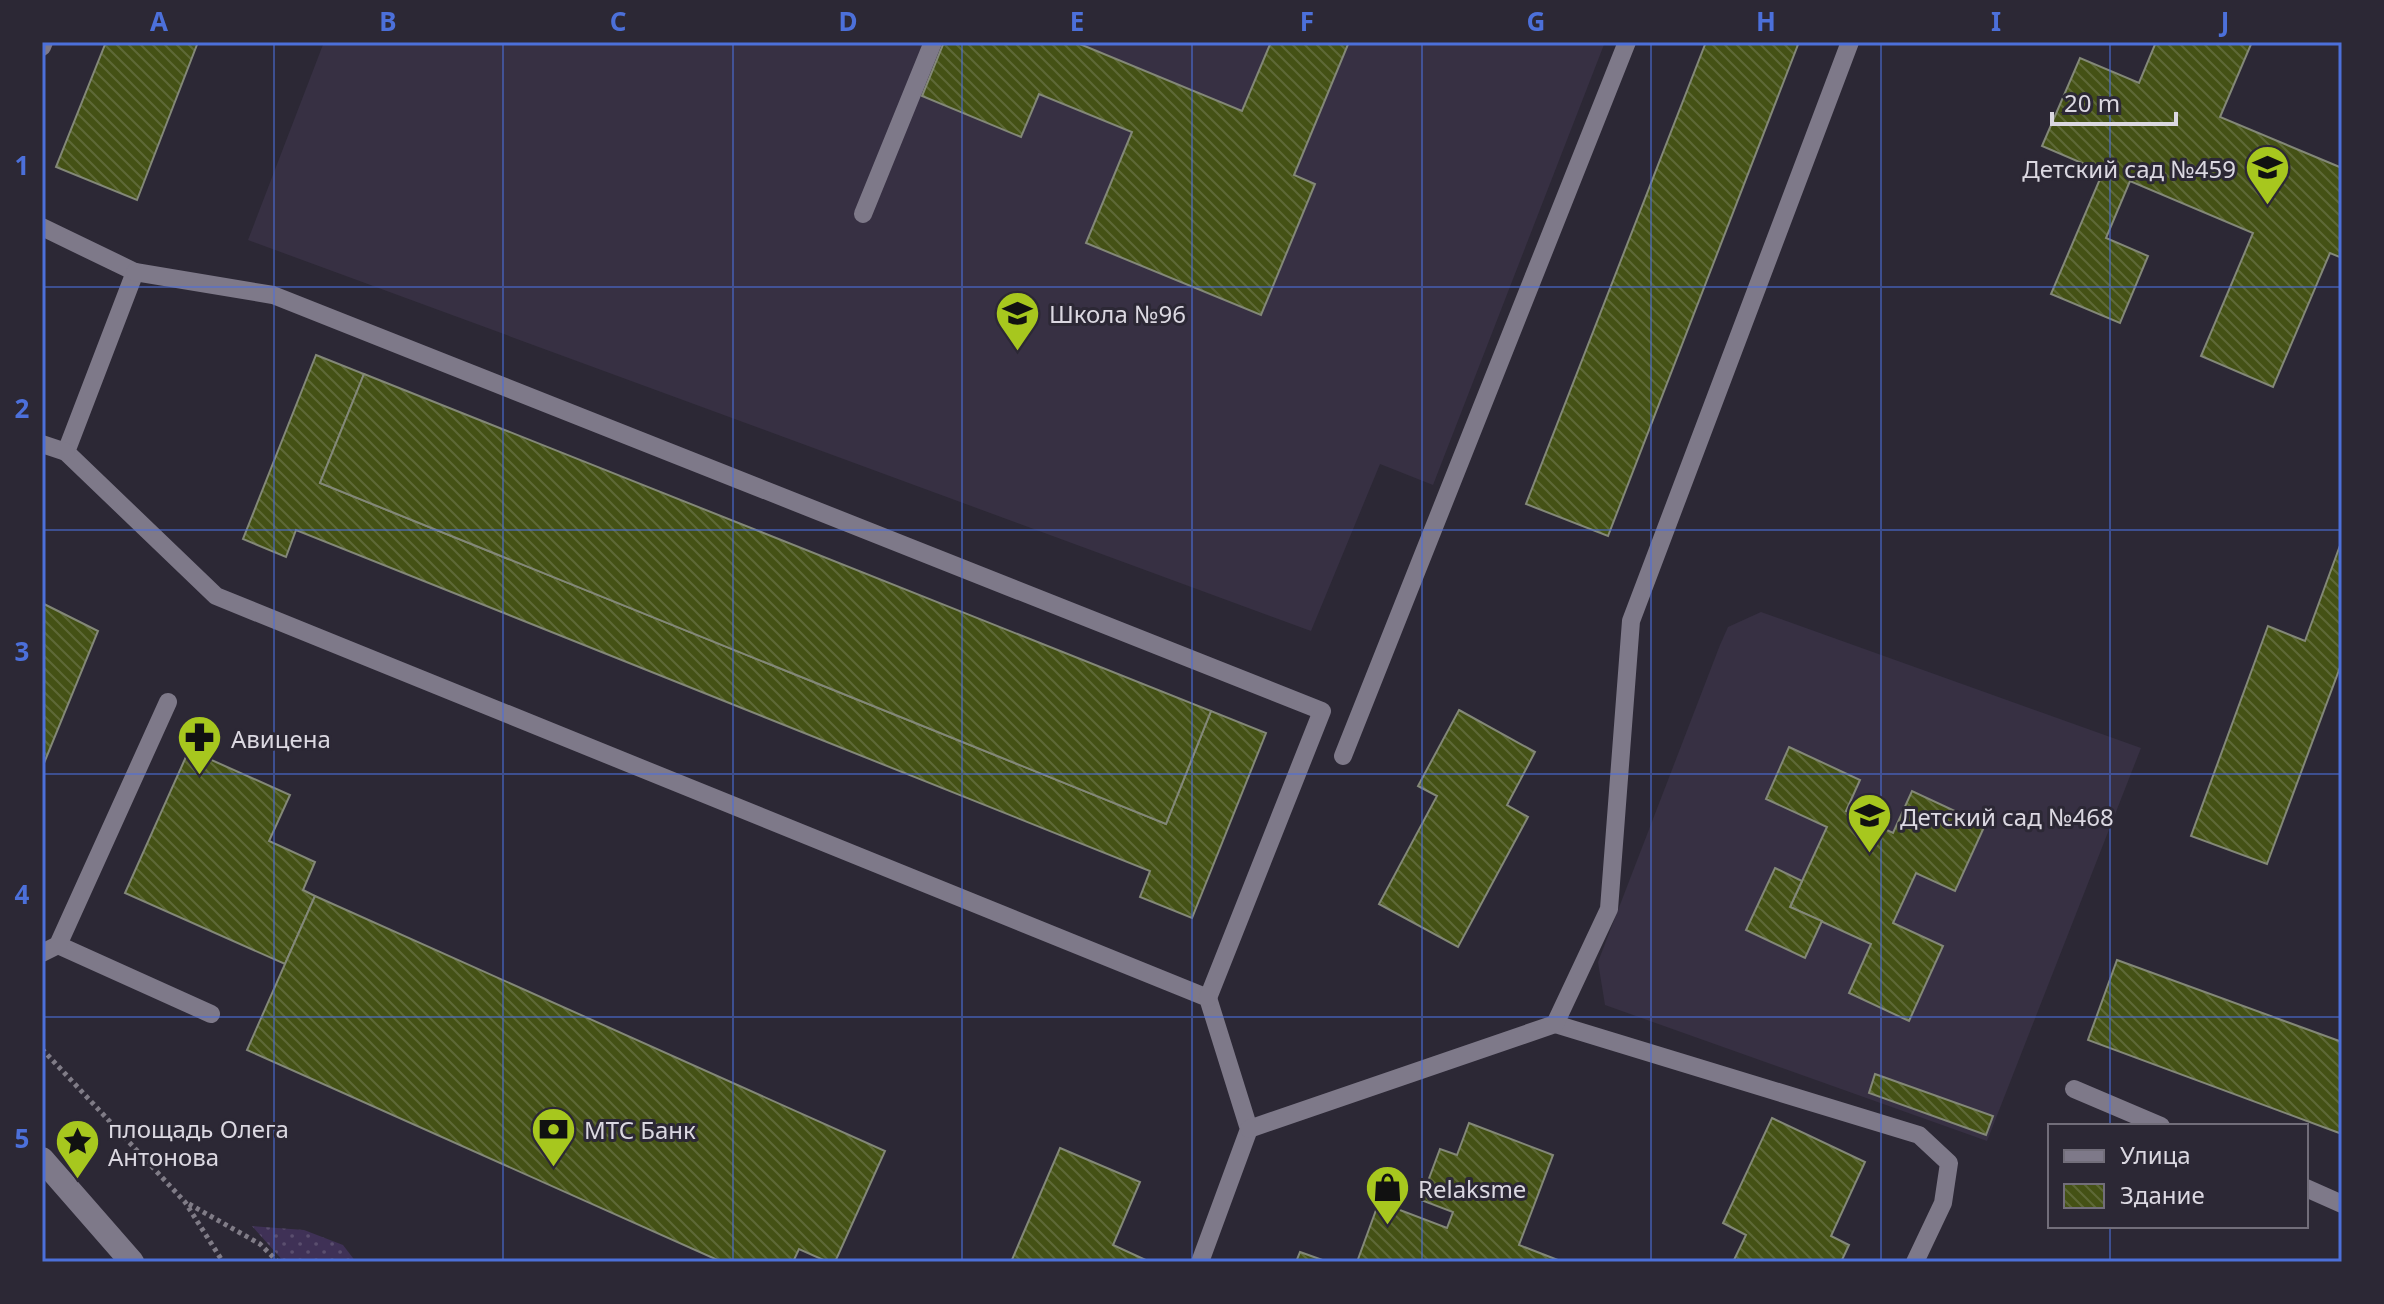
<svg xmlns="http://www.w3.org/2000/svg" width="2384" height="1304" font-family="'Noto Sans',sans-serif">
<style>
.built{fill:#373043}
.grass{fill:url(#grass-dots)}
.building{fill:url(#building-back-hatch);stroke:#838878;stroke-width:2}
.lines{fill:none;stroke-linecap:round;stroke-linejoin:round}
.path{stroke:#807c87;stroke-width:5;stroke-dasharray:4 4;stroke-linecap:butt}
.lane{stroke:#7e7989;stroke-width:18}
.secondary{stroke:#7e7989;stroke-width:24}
.grid{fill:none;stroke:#4c70da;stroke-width:2;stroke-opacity:0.55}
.labels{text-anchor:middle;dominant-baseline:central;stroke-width:6;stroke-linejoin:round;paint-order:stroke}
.poi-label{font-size:24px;fill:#dbd8e1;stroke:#2c2835;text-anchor:start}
.neatline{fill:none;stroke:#4c70da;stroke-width:3}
.grid-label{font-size:26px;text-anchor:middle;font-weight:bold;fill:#4c70da}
</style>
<defs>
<pattern id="grass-dots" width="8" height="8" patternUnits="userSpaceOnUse" patternTransform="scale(2)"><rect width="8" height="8" fill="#3f3156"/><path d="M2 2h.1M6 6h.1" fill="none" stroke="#5a4e6e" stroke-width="1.8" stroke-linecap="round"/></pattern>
<pattern id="building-back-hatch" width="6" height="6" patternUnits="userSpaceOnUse" patternTransform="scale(2)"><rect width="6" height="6" fill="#445115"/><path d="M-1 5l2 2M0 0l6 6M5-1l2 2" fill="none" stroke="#5e6937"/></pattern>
</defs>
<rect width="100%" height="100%" fill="#2c2835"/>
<g class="built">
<path d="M324 42H1605L1433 485 1380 464 1311 631 248 240Z"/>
<path d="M1761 612 2141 748 1987 1141 1605 1005 1598 962 1720 645 1728 627Z"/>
</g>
<path class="grass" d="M252 1226 304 1230 343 1245 356 1262H284Z"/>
<g class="building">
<path d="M106 42H198L137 200 56 167Z"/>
<path d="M944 42H1075L1242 111 1271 42H1349L1294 175 1315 184 1261 315 1086 243 1132 132 1039 94 1021 137 922 96Z"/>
<path d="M1706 42H1799L1608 536 1526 504Z"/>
<path d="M2156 42H2252L2220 117 2342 168V258L2330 253 2273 387 2201 356 2253 233 2130 181 2106 238 2148 256 2120 323 2051 294 2103 172 2042 146 2080 58 2139 83Z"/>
<path d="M316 355 364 374 320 483 1166 824 1211 711 1266 733 1192 918 1140 897 1150 871 296 530 286 557 243 539Z"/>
<path d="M364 374 1211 711 1166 824 320 483Z"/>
<path d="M2342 540V662L2267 864 2191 836 2268 626 2305 641Z"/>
<path d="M42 603 98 631 42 768Z"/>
<path d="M1459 710 1535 752 1507 805 1528 817 1458 947 1379 904 1437 796 1418 786Z"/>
<path d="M1789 747 1860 780 1846 811 1893 833 1912 791 1985 825 1955 891 1916 873 1893 923 1943 946 1909 1021 1849 993 1871 944 1790 907 1827 827 1766 799Z"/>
<path d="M189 750 290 795 269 841 315 862 303 890 315 896 285 964 125 893Z"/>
<path d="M1775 868 1802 881 1790 907 1822 921 1805 958 1746 930Z"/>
<path d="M315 896 885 1151 835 1262H828L799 1249 793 1262H722L247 1050Z"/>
<path d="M2117 960 2342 1042V1134L2088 1040Z"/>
<path d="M1875 1074 1993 1116 1986 1135 1869 1093Z"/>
<path d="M1772 1118 1865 1162 1831 1236 1849 1245 1841 1262H1733L1746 1235 1723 1223Z"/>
<path d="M1469 1123 1553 1155 1519 1245 1563 1262H1357L1379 1202 1447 1228 1453 1212 1421 1200 1440 1149 1457 1155Z"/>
<path d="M1060 1148 1140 1182 1113 1245 1150 1262H1011Z"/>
<path d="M1300 1252 1328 1262H1296Z"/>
</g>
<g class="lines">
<g class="path">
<path d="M42 1049 185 1202 223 1262"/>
<path d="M189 1204 260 1244 278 1262"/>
</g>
<g class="lane">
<path d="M42 47 44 42"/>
<path d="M863 214 933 42"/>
<path d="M42 227 135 272 66 452 216 596 1208 998 1249 1129 1200 1262"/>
<path d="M135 272 273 295 1322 711 1208 998"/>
<path d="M42 444 66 452"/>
<path d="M1343 756 1627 42"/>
<path d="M58 945 211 1014"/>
<path d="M42 953 58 945 168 702"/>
<path d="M1555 1024 1919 1135 1949 1163 1943 1203 1915 1262"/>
<path d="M2074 1089 2161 1126"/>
<path d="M1249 1129 1555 1024 1609 909 1631 621 1850 42"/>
<path d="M2306 1188 2342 1204"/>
</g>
<path class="secondary" d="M42 1159 132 1262"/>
</g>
<path class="grid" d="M274 42V1262M503 42V1262M733 42V1262M962 42V1262M1192 42V1262M1422 42V1262M1651 42V1262M1881 42V1262M2110 42V1126M42 287H2342M42 530H2342M42 774H2342M42 1017H2342M2110 1226V1262"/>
<defs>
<symbol id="school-pin" viewBox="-11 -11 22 30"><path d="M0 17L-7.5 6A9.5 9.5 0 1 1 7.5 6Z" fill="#a7c71e" stroke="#2c2835"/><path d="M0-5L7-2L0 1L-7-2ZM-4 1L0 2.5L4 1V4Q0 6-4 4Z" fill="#111"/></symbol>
<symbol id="pharmacy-pin" viewBox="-11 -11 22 30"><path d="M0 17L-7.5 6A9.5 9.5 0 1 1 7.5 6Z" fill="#a7c71e" stroke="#2c2835"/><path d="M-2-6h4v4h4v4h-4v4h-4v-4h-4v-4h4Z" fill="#111"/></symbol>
<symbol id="bank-pin" viewBox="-11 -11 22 30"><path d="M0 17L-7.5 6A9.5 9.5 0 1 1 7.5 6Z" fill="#a7c71e" stroke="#2c2835"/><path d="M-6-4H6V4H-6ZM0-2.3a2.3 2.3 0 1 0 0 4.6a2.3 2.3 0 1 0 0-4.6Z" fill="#111"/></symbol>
<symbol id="sight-pin" viewBox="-11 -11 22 30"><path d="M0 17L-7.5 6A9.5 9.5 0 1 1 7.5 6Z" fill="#a7c71e" stroke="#2c2835"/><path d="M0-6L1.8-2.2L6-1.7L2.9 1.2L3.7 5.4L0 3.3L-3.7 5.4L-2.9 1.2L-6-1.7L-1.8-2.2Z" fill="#111"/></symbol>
<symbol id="shop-pin" viewBox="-11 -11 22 30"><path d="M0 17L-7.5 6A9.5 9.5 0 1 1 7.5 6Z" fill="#a7c71e" stroke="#2c2835"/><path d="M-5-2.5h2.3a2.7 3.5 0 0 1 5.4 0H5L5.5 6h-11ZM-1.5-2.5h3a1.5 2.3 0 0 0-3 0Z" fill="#111"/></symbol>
</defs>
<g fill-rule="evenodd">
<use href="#school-pin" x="2242" y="142" width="51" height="69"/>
<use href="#school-pin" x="992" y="288" width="51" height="69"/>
<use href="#pharmacy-pin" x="174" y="712" width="51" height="69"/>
<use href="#school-pin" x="1844" y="790" width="51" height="69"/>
<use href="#bank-pin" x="528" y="1104" width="51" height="69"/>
<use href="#sight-pin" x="52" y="1116" width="51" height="69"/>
<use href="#shop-pin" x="1362" y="1162" width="51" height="69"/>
</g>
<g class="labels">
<g class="poi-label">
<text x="2236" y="168" text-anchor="end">Детский сад №459</text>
<text x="1049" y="313">Школа №96</text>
<text x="231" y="738">Авицена</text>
<text x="1900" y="816">Детский сад №468</text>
<text x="108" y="1128">площадь Олега<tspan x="108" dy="28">Антонова</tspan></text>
<text x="584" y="1129">МТС Банк</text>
<text x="1418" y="1188">Relaksme</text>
</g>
</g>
<rect width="2384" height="1304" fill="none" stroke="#2c2835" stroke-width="88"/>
<rect x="2048" y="1124" width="260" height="104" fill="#2c2835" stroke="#726e7a" stroke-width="2"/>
<rect x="2064" y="1150" width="40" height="12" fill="#7e7989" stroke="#726e7a" stroke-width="2"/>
<text x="2120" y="1164" font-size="24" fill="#dbd8e1">Улица</text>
<rect x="2064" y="1184" width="40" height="24" fill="url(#building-back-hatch)" stroke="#726e7a" stroke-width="2"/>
<text x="2120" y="1204" font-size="24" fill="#dbd8e1">Здание</text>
<path d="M2052 112v12h124v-12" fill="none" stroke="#dbd8e1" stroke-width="4"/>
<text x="2064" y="112" font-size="24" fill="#dbd8e1" stroke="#2c2835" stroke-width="6" paint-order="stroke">20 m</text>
<rect x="44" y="44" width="2296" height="1216" class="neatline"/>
<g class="grid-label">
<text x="159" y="31">A</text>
<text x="388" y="31">B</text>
<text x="618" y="31">C</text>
<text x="848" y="31">D</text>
<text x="1077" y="31">E</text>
<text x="1307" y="31">F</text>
<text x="1536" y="31">G</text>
<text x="1766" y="31">H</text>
<text x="1996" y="31">I</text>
<text x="2225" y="31">J</text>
<text x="22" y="175">1</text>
<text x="22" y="418">2</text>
<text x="22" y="661">3</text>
<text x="22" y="904">4</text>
<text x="22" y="1148">5</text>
</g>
</svg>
